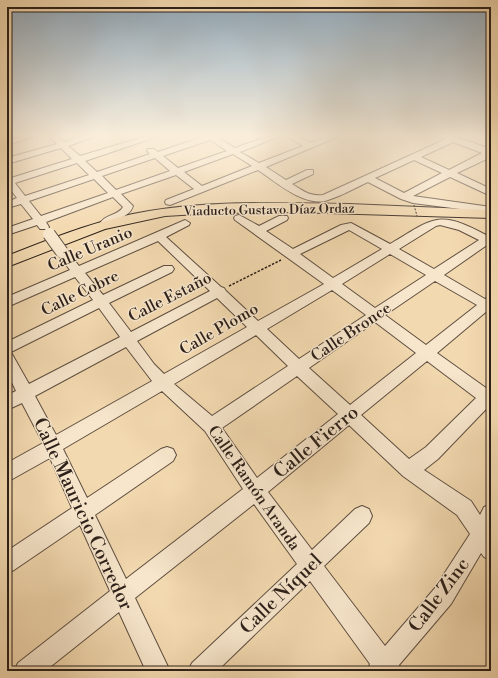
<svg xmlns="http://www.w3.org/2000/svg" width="498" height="678" font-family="'Libre Bodoni',serif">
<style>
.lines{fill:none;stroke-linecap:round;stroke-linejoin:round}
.minor-casing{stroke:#5e4e40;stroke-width:2}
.major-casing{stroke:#2c201a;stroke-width:2}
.path{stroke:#2c201a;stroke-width:1.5;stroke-dasharray:2.5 1.5;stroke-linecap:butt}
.minor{fill:#f7e6cc;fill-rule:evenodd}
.major{fill:#f3d9b0;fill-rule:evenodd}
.minor-bridge-casing{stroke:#5e4e40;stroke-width:14;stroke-linecap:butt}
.path-bridge{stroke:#2c201a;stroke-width:1;stroke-dasharray:2 1.5;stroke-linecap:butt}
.minor-bridge{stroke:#f7e6cc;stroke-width:12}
.labels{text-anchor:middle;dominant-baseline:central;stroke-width:3;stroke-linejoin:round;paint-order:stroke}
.far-street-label{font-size:13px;fill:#2c201a;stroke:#f7e6cc}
.street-label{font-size:16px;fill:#2c201a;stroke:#f7e6cc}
.near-street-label{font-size:19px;fill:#2c201a;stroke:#f7e6cc}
</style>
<rect width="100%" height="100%" fill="#f3d9b0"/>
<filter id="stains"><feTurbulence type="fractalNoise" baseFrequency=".005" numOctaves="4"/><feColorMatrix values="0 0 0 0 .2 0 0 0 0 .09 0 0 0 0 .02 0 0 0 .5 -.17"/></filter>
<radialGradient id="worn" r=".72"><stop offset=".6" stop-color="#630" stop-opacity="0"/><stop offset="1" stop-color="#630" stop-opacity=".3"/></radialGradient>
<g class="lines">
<defs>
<g id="minor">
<path d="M26 135H39L7 145V140Z"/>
<path d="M48 135H57L64 142 87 135H99L68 146 80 156 150 135H162L85 161 97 172 150 154 147 151 148 149H154L158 152 205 136 204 135H214L235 148 271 135H283L240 152 259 163 303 146 285 135H295L311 143 331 135H342L266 167 286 180 307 170H313V174L292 184C302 190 310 197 323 195L446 139 439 135H450L491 149V157L457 173 491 189V196L450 177 413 196 491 207V213L413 203 401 199 368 182C355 188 341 196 328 200 305 208 276 182 258 170L170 205 166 204 165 202 166 200 194 189 176 175 121 194 133 206C129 219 114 217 108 227H100L99 225C104 214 118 216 123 207L113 197 46 222 49 227 48 229H40L37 225 7 235V228L33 219 21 204 7 208V202L17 198 7 185V176L11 178 72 159 61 148 7 164V158L57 144ZM210 140 227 151 178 168 163 156ZM453 142 482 153 449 170 421 157ZM233 154 252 166 202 186 184 172ZM155 158 170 171 116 190 102 176ZM414 160 442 173 404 193 375 178ZM77 163 89 175 25 196 15 183ZM94 179 108 193 41 216 29 201Z"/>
<path d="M239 215 259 226 279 216H287L288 218 287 220 266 231 293 249 341 225 351 223 390 244C434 218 438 209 486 235L491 234V245H487L444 275 485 299 491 296V313L487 311 437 353 486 388 491 386V407L489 406 438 459 424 470 471 501 480 515 484 507 491 504V560L484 557 481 553 451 604 399 665 402 671H367L370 664 310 581 217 671H188L192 663 297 564 254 504 135 598 170 671H146L119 612 45 671H14L18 663 110 591 80 525 14 570 7 573V551L72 508 50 458 7 482V463L43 443 22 403 7 410V395L16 391 7 372V342L93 300 75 277 7 307V297L70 270 56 252 58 249H66L79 266 185 220 190 223 189 225 166 237 221 287 224 288 226 291 258 321 324 284 235 220 234 218 235 216ZM440 225 459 230 479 240 434 269 399 249 436 226ZM349 230 382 249 333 278 300 254ZM158 241 210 291 131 332 109 303 172 272 174 269 172 266H164L103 295 85 273ZM390 254 426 275 375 308 342 284ZM435 281 477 305 426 345 385 315ZM332 290 366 315 299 359 267 329ZM217 298 247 327 164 374 154 364 137 341ZM99 308 120 337 29 384 12 354 9 353ZM375 322 416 353 350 405 309 368ZM256 335 288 366 212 416 174 384ZM126 347 152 381 56 435 35 396ZM427 361 476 398 426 447 409 459 361 415ZM297 376 338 414 257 478 222 428ZM162 391 205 431 243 489 126 579 95 515 173 461 176 455 173 449 167 447 161 449 87 498 63 449ZM349 425 403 476 457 515 470 534 435 588 385 646 324 566 369 523 372 516 369 509 362 506 355 509 312 550 268 492Z"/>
</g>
<path id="major" d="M349 204 491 210V218L293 212 215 213 165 216 105 229 7 267V256C53 238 99 219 149 211 214 200 283 203 349 204Z"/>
</defs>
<use href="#minor" class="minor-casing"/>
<use href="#major" class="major-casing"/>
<path class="path" d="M229 286 281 260"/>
<use href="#minor" class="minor"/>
<use href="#major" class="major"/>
<defs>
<path id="minor-bridge" d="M49 234 62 252"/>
</defs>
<use href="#minor-bridge" class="minor-bridge-casing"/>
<path class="path-bridge" d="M414 205 417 216"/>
<use href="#minor-bridge" class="minor-bridge"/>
</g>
<linearGradient id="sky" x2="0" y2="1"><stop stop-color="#91aabd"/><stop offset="0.59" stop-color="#faeedb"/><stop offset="1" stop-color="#faeedb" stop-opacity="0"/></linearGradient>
<rect width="498" height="230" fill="url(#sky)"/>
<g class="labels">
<g class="far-street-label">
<text transform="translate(269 210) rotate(-1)">Viaducto Gustavo Díaz Ordaz</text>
</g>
<g class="street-label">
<text transform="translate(90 249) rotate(-23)">Calle Uranio</text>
<text transform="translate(80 293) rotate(-26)">Calle Cobre</text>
<text transform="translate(170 297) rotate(-27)">Calle Estaño</text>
<text transform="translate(219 329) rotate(-30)">Calle Plomo</text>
<text transform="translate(351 332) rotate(-34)">Calle Bronce</text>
<text transform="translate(254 488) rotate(55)">Calle Ramón Aranda</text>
</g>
<g class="near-street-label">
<text transform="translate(316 442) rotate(-39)">Calle Fierro</text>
<text transform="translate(83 514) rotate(65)">Calle Mauricio Corredor</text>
<text transform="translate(281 594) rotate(-44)">Calle Níquel</text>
<text transform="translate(439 595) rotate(-53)">Calle Zinc</text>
</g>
</g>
<rect width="498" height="678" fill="none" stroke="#f3d9b0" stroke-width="24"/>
<rect x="8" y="8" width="482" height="662" fill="none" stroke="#2c201a" stroke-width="2"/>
<rect x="12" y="12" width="474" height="654" fill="none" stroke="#2c201a"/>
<rect width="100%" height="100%" filter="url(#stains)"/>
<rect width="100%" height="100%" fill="url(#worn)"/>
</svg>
